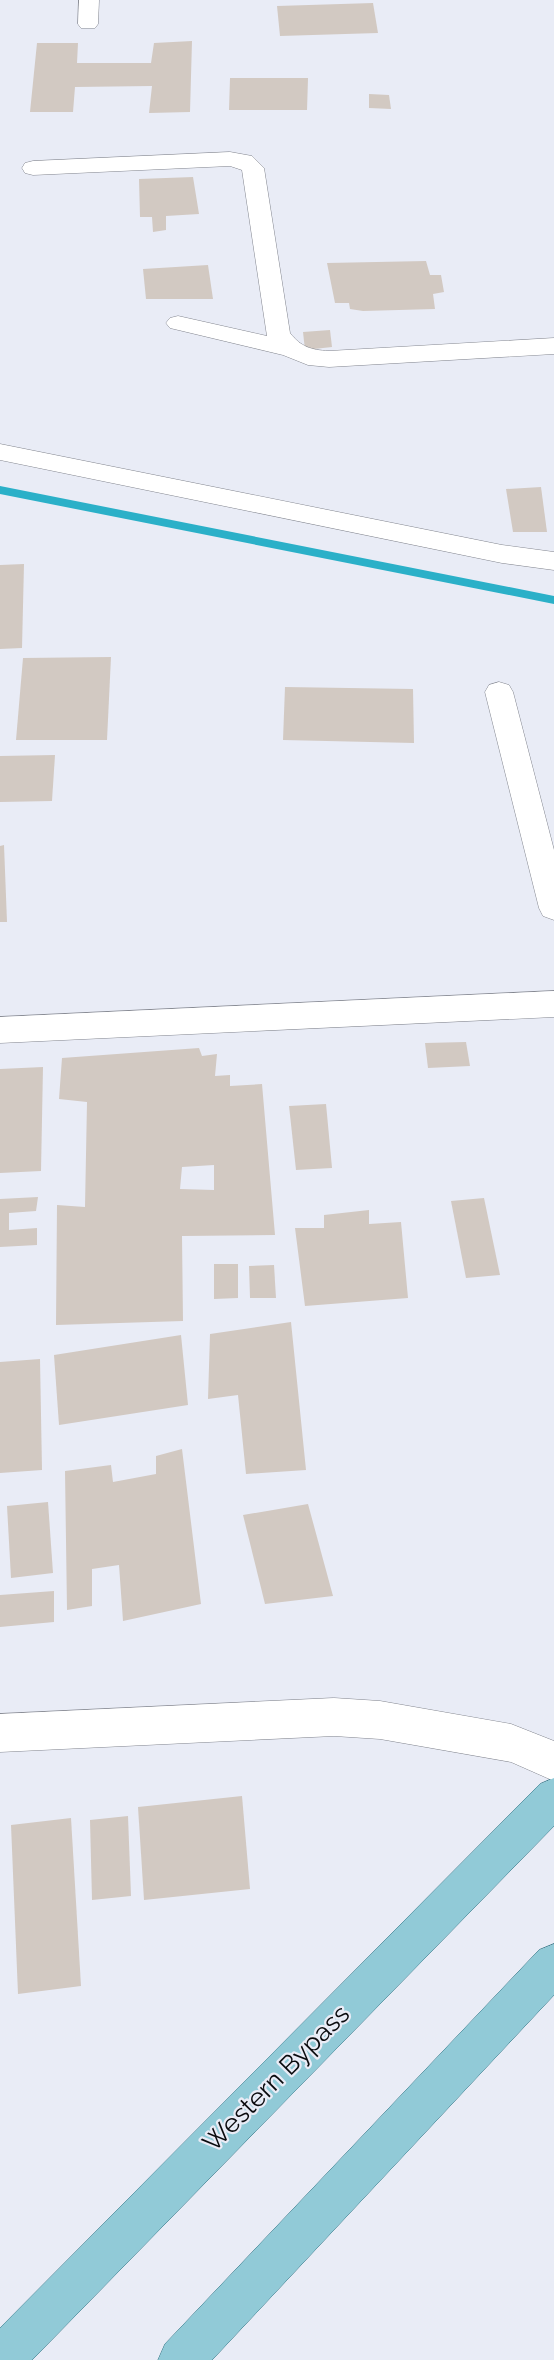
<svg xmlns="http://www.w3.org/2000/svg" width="554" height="2360" font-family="Raleway,sans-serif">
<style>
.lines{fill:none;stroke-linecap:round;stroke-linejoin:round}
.stream{fill:#2bb0c8;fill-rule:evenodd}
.building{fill:#d2c9c2;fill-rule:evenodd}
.street-casing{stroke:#82858e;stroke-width:1}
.primary-casing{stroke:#327080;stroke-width:1}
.street{fill:#fff;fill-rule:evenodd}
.primary{fill:#91cad7;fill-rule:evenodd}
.labels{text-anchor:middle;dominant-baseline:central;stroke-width:4.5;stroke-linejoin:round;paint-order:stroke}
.near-street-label{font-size:26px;fill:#0a0b0e;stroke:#e9ecf6}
</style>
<rect width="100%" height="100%" fill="#e9ecf6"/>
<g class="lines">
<path class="stream" d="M0 486 554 596V604L0 494Z"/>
</g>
<g class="building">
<path d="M373 3 378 33 280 36 277 6Z"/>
<path d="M192 41 190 112 149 113 152 86 75 87 73 112H30L37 43H78L77 63H151L154 43Z"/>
<path d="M230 78H308L307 110H229Z"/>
<path d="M369 94 389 95 391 109 369 108Z"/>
<path d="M193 177 199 214 166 216V230L153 232 152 217H140L139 179Z"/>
<path d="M426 261 430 275H441L444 292 433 294 435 309 363 311 350 309 349 303H335L327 263Z"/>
<path d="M208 265 213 299H146L143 269Z"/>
<path d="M330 330 332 347 305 350 303 332Z"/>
<path d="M541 487 547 532H513L506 489Z"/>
<path d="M24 564 22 648 0 649V565Z"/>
<path d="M111 657 107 740H16L23 658Z"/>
<path d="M285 687 413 689 414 743 283 740Z"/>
<path d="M55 755 52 801 0 802V756Z"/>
<path d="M4 845 7 922H0V846Z"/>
<path d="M466 1042 470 1066 428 1068 425 1043Z"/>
<path d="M199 1048 202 1056 217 1054 215 1076 230 1075V1086L262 1084 275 1235 182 1236 183 1321 56 1325 57 1205 85 1207 87 1102 59 1099 62 1058ZM214 1165V1190L180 1189 182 1167Z"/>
<path d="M43 1067 41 1171 0 1173V1069Z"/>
<path d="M326 1104 332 1168 296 1170 289 1106Z"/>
<path d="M38 1197 36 1211 9 1213V1230L37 1228V1245L0 1247V1199Z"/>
<path d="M484 1198 500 1275 466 1278 451 1201Z"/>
<path d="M369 1210V1224L401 1222 408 1298 305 1306 295 1228H324V1215Z"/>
<path d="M214 1264H238V1298L214 1299Z"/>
<path d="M274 1265 276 1298H250L249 1266Z"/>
<path d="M291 1322 306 1470 246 1474 238 1395 208 1399 210 1334Z"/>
<path d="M181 1335 188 1405 59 1425 54 1355Z"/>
<path d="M40 1359 42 1470 0 1473V1362Z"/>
<path d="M182 1449 201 1604 123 1621 119 1565 92 1569V1606L67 1610 65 1471 111 1465 113 1482 156 1474V1456Z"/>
<path d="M48 1502 53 1573 11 1578 7 1506Z"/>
<path d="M308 1504 333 1596 265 1604 243 1515Z"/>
<path d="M54 1591V1622L0 1627V1595Z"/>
<path d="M242 1796 250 1889 144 1900 138 1807Z"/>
<path d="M128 1816 131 1896 92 1900 90 1820Z"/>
<path d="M71 1818 81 1986 18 1994 11 1825Z"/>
</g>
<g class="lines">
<defs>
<g id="street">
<path d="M79 0H99L98 24 95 28H81L78 24Z"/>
<path d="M230 152 252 156 264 168 290 333C301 347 311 350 329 351L554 338V354L329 367 308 365 283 355 170 328 166 323 170 318 178 316 267 336 242 170 230 166 33 175 25 173 22 168 25 163 33 161Z"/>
<path d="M0 444 502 545 554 552V570L502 563 0 460Z"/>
<path d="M499 682 509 685 513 692 554 850V920L543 916 539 908 485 692 489 685Z"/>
<path d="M554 991V1017L0 1043V1017Z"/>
<path d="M334 1698 380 1701 511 1724 554 1741V1781L511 1762 380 1739 334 1736 0 1752V1714Z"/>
</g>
<g id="primary">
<path d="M554 1778V1826L32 2360H0V2328L540 1784Z"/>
<path d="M554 1944V1995L212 2360H158L165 2344 539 1950Z"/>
</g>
</defs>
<use href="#street" class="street-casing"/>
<use href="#primary" class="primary-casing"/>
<use href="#street" class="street"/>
<use href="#primary" class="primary"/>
</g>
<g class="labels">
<g class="near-street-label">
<text transform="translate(276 2078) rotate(-45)">Western Bypass</text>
</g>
</g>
</svg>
